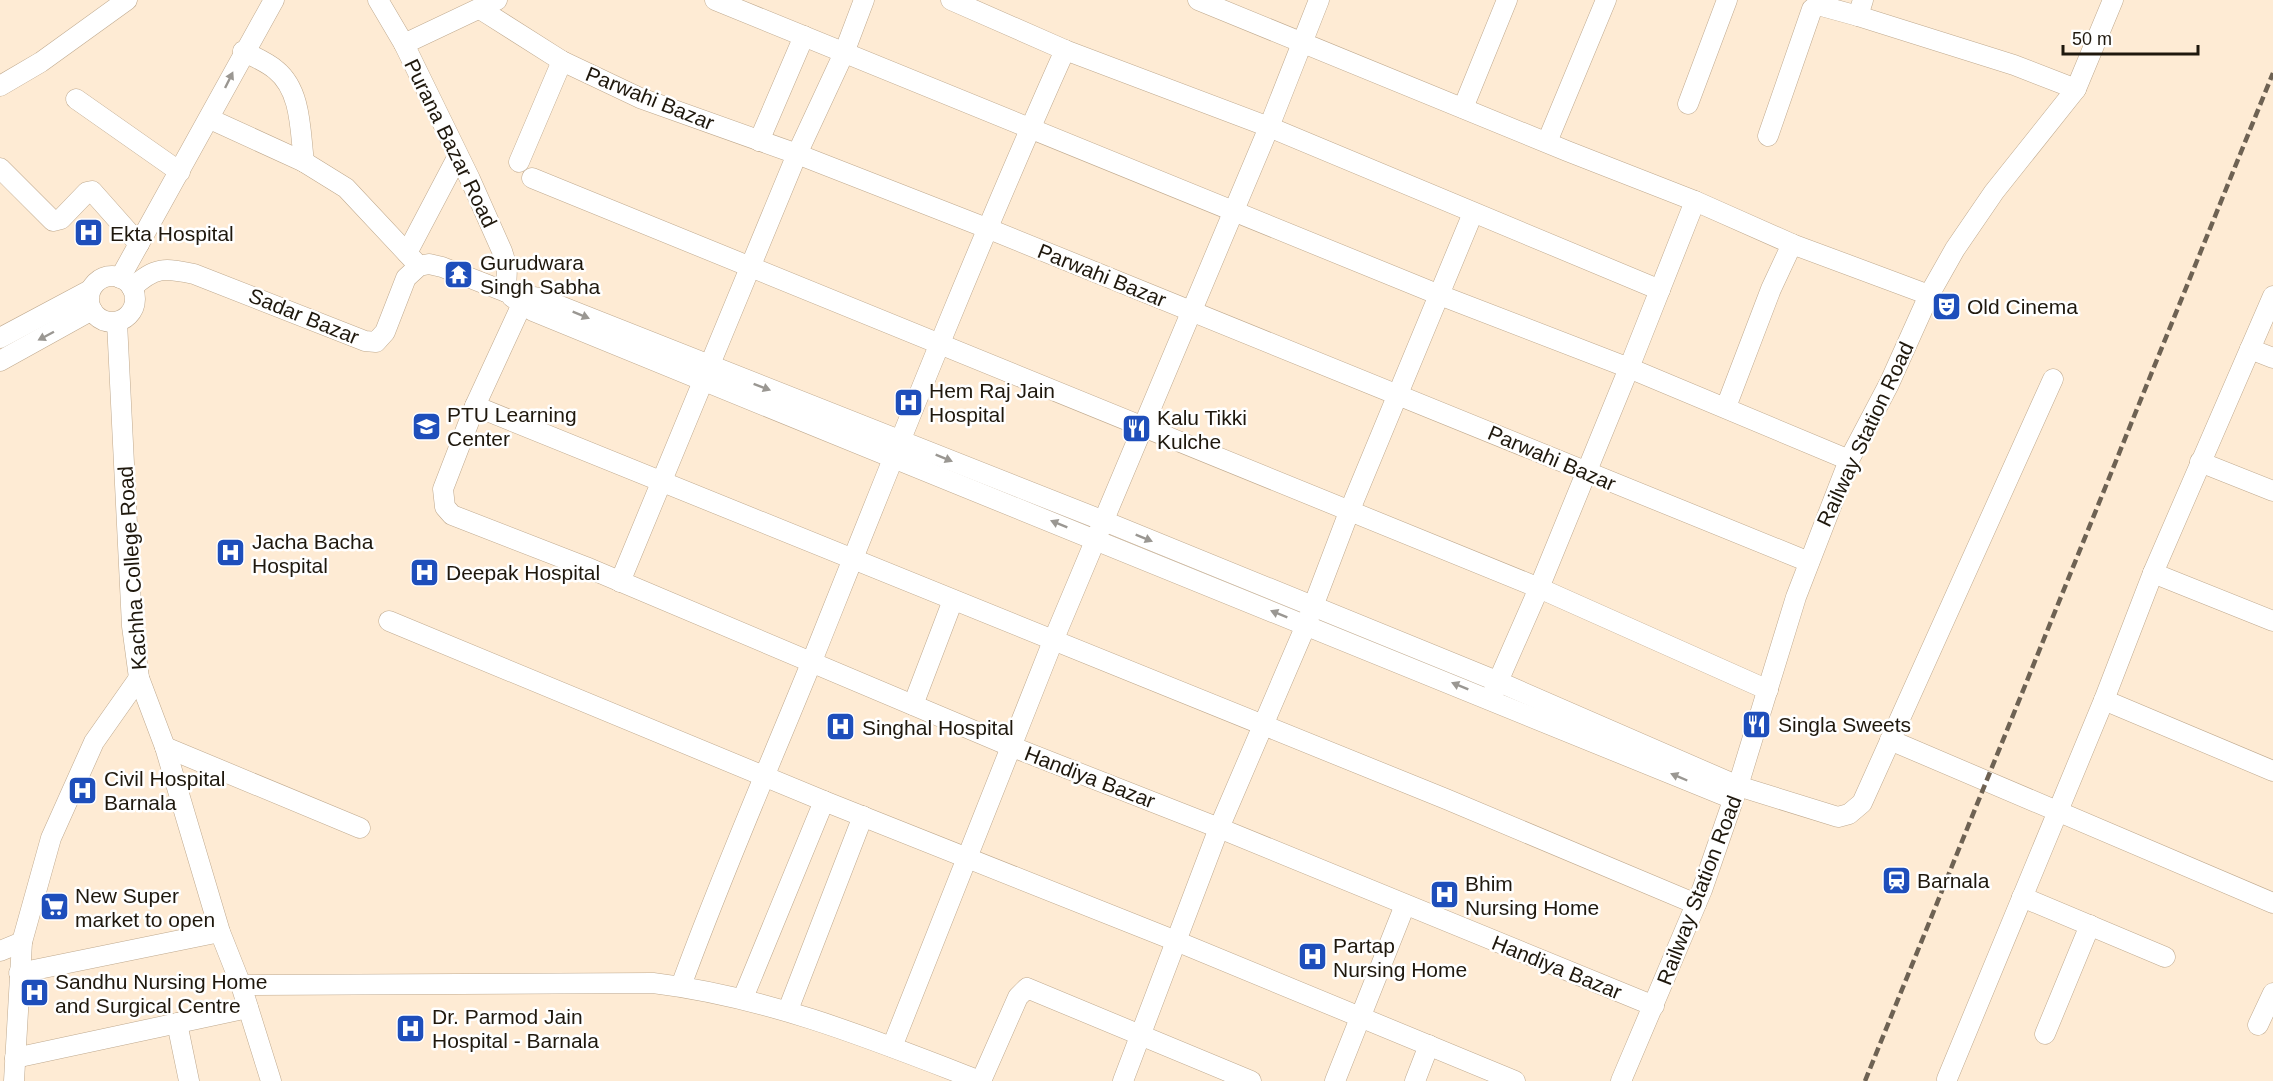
<svg xmlns="http://www.w3.org/2000/svg" width="2273" height="1081" font-family="Helvetica,sans-serif">
<style>
.lines{fill:none;stroke-linecap:round;stroke-linejoin:round}
.minor-casing{stroke:#bfa98e;stroke-width:21}
.minor{stroke:#fff;stroke-width:20}
.rail{stroke:#6e6253;stroke-width:4.5;stroke-dasharray:9 4.5;stroke-linecap:butt}
.oneway{fill:#9a9792}
.labels{text-anchor:middle;dominant-baseline:central;stroke-width:5;stroke-linejoin:round;paint-order:stroke}
.street-label{font-size:21px;fill:#1f180d;stroke:#fff}
.poi-label{font-size:21px;fill:#1f180d;stroke:#fff;text-anchor:start}
</style>
<rect width="100%" height="100%" fill="#feebd4"/>
<g class="lines">
<defs>
<g id="minor">
<path d="M378 0 404 44 470 179 502 251 507 267 506 292"/>
<path d="M715 0 1437 294 1629 368 1695 201"/>
<path d="M951 0 1065 50 1269 127 1660 290"/>
<path d="M1198 0 1567 151 1695 201 1792 244"/>
<path d="M1863 0 1858 16 2014 65 2076 89"/>
<path d="M480 9 562 61 640 98 797 154 989 229 1809 562"/>
<path d="M404 44 497 0"/>
<path d="M243 51C254 57 267 62 276 70 302 91 300 132 304 162"/>
<path d="M0 86 41 62 127 0"/>
<path d="M76 99 180 172"/>
<path d="M1688 104 1727 0"/>
<path d="M1463 108 1507 0"/>
<path d="M210 119 304 162 346 188 419 266"/>
<path d="M1768 136 1812 9 1818 5 1858 16"/>
<path d="M759 141 804 36"/>
<path d="M1547 142 1606 0"/>
<path d="M519 162 562 61"/>
<path d="M0 168 53 221 61 219 87 192 92 191 139 244"/>
<path d="M532 178 1539 588 1768 690"/>
<path d="M407 253 458 156"/>
<circle cx="112" cy="299" r="23"/>
<path d="M120 278 274 0"/>
<path d="M132 288C155 266 165 268 194 274L365 341 376 342 385 332 406 278 419 266 429 264 442 267 506 292 540 298 1104 521 1499 682 1738 786 1838 817 1849 814 1862 803 2053 379"/>
<path d="M512 297 533 311C932 476 1334 633 1733 799"/>
<path d="M522 304 475 406 443 489 445 507 452 515 586 567 1010 746 1219 828 1654 1006"/>
<path d="M117 322 132 626 139 678 165 747 220 932 241 985 271 1081"/>
<path d="M0 338 90 290"/>
<path d="M2250 349 2273 358"/>
<path d="M0 361 92 310"/>
<path d="M475 406 1446 799 1696 904"/>
<path d="M1726 407 1771 289 1792 244 1929 295"/>
<path d="M2200 462 2273 491"/>
<path d="M2153 573 2273 621"/>
<path d="M620 582 797 154 844 53 864 0"/>
<path d="M389 621 824 801"/>
<path d="M1493 693 1539 588 1629 368 1849 460"/>
<path d="M2104 700 2273 771"/>
<path d="M913 705 953 600"/>
<path d="M1890 740 2273 903"/>
<path d="M165 747 360 828"/>
<path d="M2022 897 2165 957"/>
<path d="M0 951 22 942"/>
<path d="M19 973 220 932"/>
<path d="M241 985 653 983C768 997 872 1039 980 1081"/>
<path d="M681 986C721 876 768 769 812 661 894 456 975 251 1065 50"/>
<path d="M743 998 824 801 1176 941 1515 1081"/>
<path d="M788 1010 863 816"/>
<path d="M177 1023 189 1081"/>
<path d="M2258 1025 2273 993"/>
<path d="M2045 1034 2090 925"/>
<path d="M892 1047 1053 641 1269 127 1319 0"/>
<path d="M15 1058 248 1008"/>
<path d="M1947 1079 2104 700 2153 573 2273 296"/>
<path d="M14 1081 22 942 51 838 94 742 139 678"/>
<path d="M981 1081 1018 997 1027 988 1251 1081"/>
<path d="M1123 1081 1219 828 1306 625 1349 512 1473 213"/>
<path d="M1335 1081 1405 905"/>
<path d="M1415 1081 1429 1045"/>
<path d="M1621 1081 1702 890 1738 786 1796 597 1849 460 1889 384 1929 295 1955 249 1994 192 2076 89 2113 0"/>
</g>
</defs>
<use href="#minor" class="minor-casing"/>
<use href="#minor" class="minor"/>
<path class="rail" d="M1865 1081 2273 73"/>
</g>
<defs><path id="oneway-solid" d="M-6-.8H1V-3.2L6.5 0L1 3.2V.8H-6Z" transform="scale(1.5)"/></defs>
<g class="oneway">
<use href="#oneway-solid" transform="translate(229 80) rotate(-64)"/>
<use href="#oneway-solid" transform="translate(581 315) rotate(22)"/>
<use href="#oneway-solid" transform="translate(46 336) rotate(152)"/>
<use href="#oneway-solid" transform="translate(762 387) rotate(21)"/>
<use href="#oneway-solid" transform="translate(944 458) rotate(22)"/>
<use href="#oneway-solid" transform="translate(1059 524) rotate(-158)"/>
<use href="#oneway-solid" transform="translate(1144 538) rotate(22)"/>
<use href="#oneway-solid" transform="translate(1279 614) rotate(-158)"/>
<use href="#oneway-solid" transform="translate(1460 686) rotate(-158)"/>
<use href="#oneway-solid" transform="translate(1679 777) rotate(-157)"/>
</g>
<defs>
<symbol id="hospital-square" viewBox="-11 -11 22 22"><rect x="-9" y="-9" width="18" height="18" rx="4" fill="#1e4ebb" stroke="#fff"/><path d="M-5-5h3v3.5h4V-5h3V5h-3V1.5h-4V5h-3Z" fill="#fff"/></symbol>
<symbol id="temple-square" viewBox="-11 -11 22 22"><rect x="-9" y="-9" width="18" height="18" rx="4" fill="#1e4ebb" stroke="#fff"/><path d="M0-6L5-2H3V0L6.5 2.5H4V6H1.5V3h-3V6H-4V2.5H-6.5L-3 0V-2H-5Z" fill="#fff"/></symbol>
<symbol id="theatre-square" viewBox="-11 -11 22 22"><rect x="-9" y="-9" width="18" height="18" rx="4" fill="#1e4ebb" stroke="#fff"/><path d="M-5-5.5Q0-4 5-5.5V0Q5 5 0 6Q-5 5-5 0ZM-3.3-2.5H-1v1.5H-3.3ZM1-2.5H3.3v1.5H1ZM-2.8 1Q0 5.5 2.8 1Z" fill="#fff"/></symbol>
<symbol id="school-square" viewBox="-11 -11 22 22"><rect x="-9" y="-9" width="18" height="18" rx="4" fill="#1e4ebb" stroke="#fff"/><path d="M0-5L7-2L0 1L-7-2ZM-4 1L0 2.5L4 1V4Q0 6-4 4Z" fill="#fff"/></symbol>
<symbol id="restaurant-square" viewBox="-11 -11 22 22"><rect x="-9" y="-9" width="18" height="18" rx="4" fill="#1e4ebb" stroke="#fff"/><path d="M-5-6h1v4h1v-4h1v4h1v-4h1v5L-1.5 .5V6h-2V.5L-5-1ZM5-6V6H3V1.5H1.5Q1.5-4 5-6Z" fill="#fff"/></symbol>
<symbol id="station-square" viewBox="-11 -11 22 22"><rect x="-9" y="-9" width="18" height="18" rx="4" fill="#1e4ebb" stroke="#fff"/><path d="M-3-6H3Q5-6 5-4V2Q5 4 3 4L4.5 6H3L1.5 4h-3L-3 6H-4.5L-3 4Q-5 4-5 2V-4Q-5-6-3-6ZM-3.5-4v3h7v-3ZM-3.5 1v1.5H-2V1ZM2 1v1.5H3.5V1Z" fill="#fff"/></symbol>
<symbol id="supermarket-square" viewBox="-11 -11 22 22"><rect x="-9" y="-9" width="18" height="18" rx="4" fill="#1e4ebb" stroke="#fff"/><path d="M-6-5.5h2.5l.6 2H6L4.5 2H-2.5L-4.4-4H-6ZM-1.5 3.2a1.3 1.3 0 1 0 .1 0ZM3 3.2a1.3 1.3 0 1 0 .1 0Z" fill="#fff"/></symbol>
</defs>
<g fill-rule="evenodd">
<use href="#hospital-square" x="72" y="216" width="33" height="33"/>
<use href="#temple-square" x="442" y="258" width="33" height="33"/>
<use href="#theatre-square" x="1930" y="290" width="33" height="33"/>
<use href="#hospital-square" x="892" y="386" width="33" height="33"/>
<use href="#school-square" x="410" y="410" width="33" height="33"/>
<use href="#restaurant-square" x="1120" y="412" width="33" height="33"/>
<use href="#hospital-square" x="214" y="536" width="33" height="33"/>
<use href="#hospital-square" x="408" y="556" width="33" height="33"/>
<use href="#restaurant-square" x="1740" y="708" width="33" height="33"/>
<use href="#hospital-square" x="824" y="710" width="33" height="33"/>
<use href="#hospital-square" x="66" y="774" width="33" height="33"/>
<use href="#station-square" x="1880" y="864" width="33" height="33"/>
<use href="#hospital-square" x="1428" y="878" width="33" height="33"/>
<use href="#supermarket-square" x="38" y="890" width="33" height="33"/>
<use href="#hospital-square" x="1296" y="940" width="33" height="33"/>
<use href="#hospital-square" x="18" y="976" width="33" height="33"/>
<use href="#hospital-square" x="394" y="1012" width="33" height="33"/>
</g>
<g class="labels">
<g class="street-label">
<text transform="translate(650 98) rotate(22)">Parwahi Bazar</text>
<text transform="translate(451 143) rotate(64)">Purana Bazar Road</text>
<text transform="translate(1102 275) rotate(22)">Parwahi Bazar</text>
<text transform="translate(304 316) rotate(22)">Sadar Bazar</text>
<text transform="translate(1865 434) rotate(-65)">Railway Station Road</text>
<text transform="translate(1552 458) rotate(23)">Parwahi Bazar</text>
<text transform="translate(132 568) rotate(-94)">Kachha College Road</text>
<text transform="translate(1090 777) rotate(21)">Handiya Bazar</text>
<text transform="translate(1699 890) rotate(-69)">Railway Station Road</text>
<text transform="translate(1557 967) rotate(22)">Handiya Bazar</text>
</g>
<g class="poi-label">
<text x="110" y="233">Ekta Hospital</text>
<text x="480" y="262">Gurudwara<tspan x="480" dy="24">Singh Sabha</tspan></text>
<text x="1967" y="306">Old Cinema</text>
<text x="929" y="390">Hem Raj Jain<tspan x="929" dy="24">Hospital</tspan></text>
<text x="447" y="414">PTU Learning<tspan x="447" dy="24">Center</tspan></text>
<text x="1157" y="417">Kalu Tikki<tspan x="1157" dy="24">Kulche</tspan></text>
<text x="252" y="541">Jacha Bacha<tspan x="252" dy="24">Hospital</tspan></text>
<text x="446" y="572">Deepak Hospital</text>
<text x="1778" y="724">Singla Sweets</text>
<text x="862" y="727">Singhal Hospital</text>
<text x="104" y="778">Civil Hospital<tspan x="104" dy="24">Barnala</tspan></text>
<text x="1917" y="880">Barnala</text>
<text x="1465" y="883">Bhim<tspan x="1465" dy="24">Nursing Home</tspan></text>
<text x="75" y="895">New Super<tspan x="75" dy="24">market to open</tspan></text>
<text x="1333" y="945">Partap<tspan x="1333" dy="24">Nursing Home</tspan></text>
<text x="55" y="981">Sandhu Nursing Home<tspan x="55" dy="24">and Surgical Centre</tspan></text>
<text x="432" y="1016">Dr. Parmod Jain<tspan x="432" dy="24">Hospital - Barnala</tspan></text>
</g>
</g>
<path d="M2063 45v9h135v-9" fill="none" stroke="#1f180d" stroke-width="3"/>
<text x="2072" y="45" font-size="18" fill="#1f180d" stroke="#ffffff" stroke-width="4.5" paint-order="stroke">50 m</text>
</svg>
